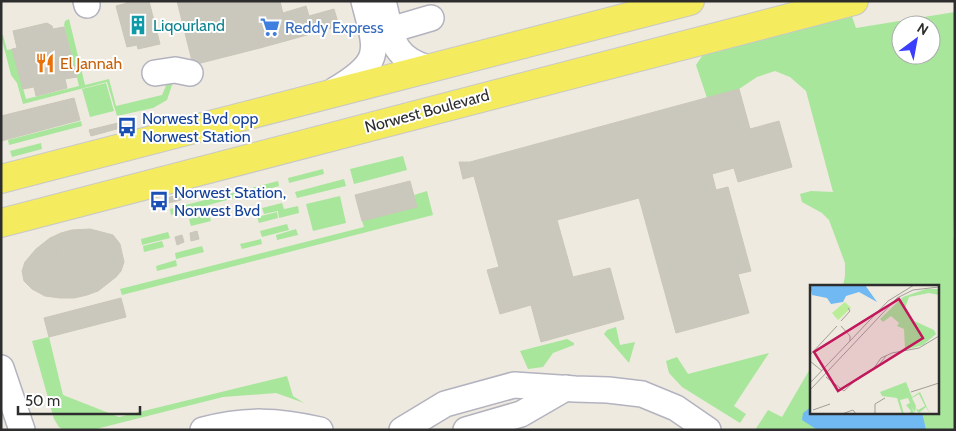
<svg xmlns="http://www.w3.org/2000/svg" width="956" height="431" font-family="Cabin,sans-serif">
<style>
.green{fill:#a7e69b;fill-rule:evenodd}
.water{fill:#70b9f2}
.building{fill:#cac8bd;stroke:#cac7b8}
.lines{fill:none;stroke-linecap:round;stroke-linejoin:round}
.minor-casing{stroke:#b3b3c0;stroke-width:28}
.major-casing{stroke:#c8c8c8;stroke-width:30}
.minor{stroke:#fff;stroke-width:25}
.major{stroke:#f4ec5e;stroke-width:28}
.labels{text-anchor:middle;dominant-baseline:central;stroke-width:4;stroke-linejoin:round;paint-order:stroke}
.culture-label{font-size:16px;fill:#0d838f;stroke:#fff;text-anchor:start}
.shop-label{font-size:16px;fill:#366cbe;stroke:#fff;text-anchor:start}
.food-label{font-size:16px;fill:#c56008;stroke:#fff;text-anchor:start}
.street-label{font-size:16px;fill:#2d2d2d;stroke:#fff}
.transit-label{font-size:16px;fill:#164399;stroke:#fff;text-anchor:start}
.inset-road{fill:none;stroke:#a19e98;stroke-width:1}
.view{fill:#c2185b;fill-opacity:0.15;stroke:#c2185b;stroke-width:2.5}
.inset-edge{fill:none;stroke:#2d2d2d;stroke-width:2.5}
</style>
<rect width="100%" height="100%" fill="#eeeadf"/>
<g class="green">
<path d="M850 11 856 28 955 12V198L953 237 955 241V430H755L768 410 782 417 811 367V412H937V286H843L845 276V263L829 220 822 213 802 202 800 194 811 191 833 192 806 91 790 77 775 71 757 77 739 89 707 98 696 65 706 50ZM901 25H931V55H901Z"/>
<path d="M69 19 85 85 109 79 116 106 162 95 168 81 174 79 167 100 153 108 117 116 107 82 23 104 17 83 11 75 1 36 3 35 7 50 12 49 26 99 79 86 64 25 65 21Z"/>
<path d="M106 83 114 111 90 117 82 89Z"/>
<path d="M81 121 82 126 9 145 8 140Z"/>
<path d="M41 143 42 149 12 157 10 151Z"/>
<path d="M403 156 407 170 354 184 350 169Z"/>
<path d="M323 169 324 174 289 183 288 178Z"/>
<path d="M344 179 346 186 297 198 295 192Z"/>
<path d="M278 181 279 186 171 215 170 209Z"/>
<path d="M427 191 433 215 122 295 120 289 364 227 362 221 417 207 414 195Z"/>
<path d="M340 196 346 223 313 231 306 204Z"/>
<path d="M282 203 284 209 280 210 298 206 299 213 279 218 278 211 264 214 262 208Z"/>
<path d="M277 212 278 218 259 223 257 217Z"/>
<path d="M209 214 211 221 191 226 189 219Z"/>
<path d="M287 224 289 230 262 237 260 231Z"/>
<path d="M296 229 298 235 277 240 276 235Z"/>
<path d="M168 232 170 238 142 245 141 239Z"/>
<path d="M261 239 262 244 242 249 240 244Z"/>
<path d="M162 241 164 247 144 252 143 246Z"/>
<path d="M202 246 204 252 176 259 175 253Z"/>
<path d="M176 260 177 266 157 271 156 266Z"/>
<path d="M616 327 620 345 635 342 629 363 604 334 607 330Z"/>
<path d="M49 337 63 395 119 417 287 376 293 396 304 403 276 393 223 397 92 430H63L59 427 54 419 32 341Z"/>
<path d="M567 339 574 343V345L553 353 543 367 528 369 520 351Z"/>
<path d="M769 353 734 406 746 414 740 423 682 387 669 373 666 361 677 357 688 374Z"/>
</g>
<path class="water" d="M811 407V412H922L926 430 816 429 802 420 803 413Z"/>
<g class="building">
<path d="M126 1H149L160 44 138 49 137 45 127 47 116 6 127 3Z"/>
<path d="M177 1H248L260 48 193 65Z"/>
<path d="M248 1H280L289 40 260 48Z"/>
<path d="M306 6 309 16 334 9 339 26 289 40 283 13Z"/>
<path d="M47 23 52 26 53 29 64 27 77 77 65 79 67 88 36 96 34 87 23 89 12 49 17 48 13 31Z"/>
<path d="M739 89 750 129 779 121 792 167 738 182 734 168 712 174 716 190 728 187 751 271 738 274 749 313 676 333 639 198 557 220 573 277 610 268 624 319 541 342 531 305 500 314 487 270 499 267 474 176 463 179 459 162H470Z"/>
<path d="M74 98 80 120 1 141V116Z"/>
<path d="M75 111 77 118 69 120 67 113Z"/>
<path d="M122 122 124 127 91 136 89 130Z"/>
<path d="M410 181 417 207 362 221 355 195Z"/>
<path d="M196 191 197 196 164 204 162 199Z"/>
<path d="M90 229 113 235 120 244 124 262 121 271 116 277 98 291 87 295 74 298H60L45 296 32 289 24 281 22 271 25 262 36 249 50 238 61 233 72 230Z"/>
<path d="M197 231 199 239 191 241 190 233Z"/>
<path d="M182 235 184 242 177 245 175 237Z"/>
<path d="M57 248 59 255 51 257 49 250Z"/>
<path d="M121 298 126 317 49 337 44 318Z"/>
</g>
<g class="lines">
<defs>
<g id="minor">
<path d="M86 1 87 5"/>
<path d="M383 1C392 35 390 57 428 68"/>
<path d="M390 30 431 18"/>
<path d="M155 73 175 70 190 73"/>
<path d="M335 90C384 61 377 51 364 1"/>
<path d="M1 368 22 430"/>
<path d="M203 430C245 419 278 420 320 430"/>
<path d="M402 430 445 404 514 385 575 389 608 390 642 394 676 408 708 430"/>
<path d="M466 430 521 414 566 388"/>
</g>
<g id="major">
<path d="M1 179 690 1"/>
<path d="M1 223 854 1"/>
</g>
</defs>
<use href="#minor" class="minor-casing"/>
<use href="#major" class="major-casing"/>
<use href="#minor" class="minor"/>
<use href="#major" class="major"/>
</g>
<defs>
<symbol id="building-bare" viewBox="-9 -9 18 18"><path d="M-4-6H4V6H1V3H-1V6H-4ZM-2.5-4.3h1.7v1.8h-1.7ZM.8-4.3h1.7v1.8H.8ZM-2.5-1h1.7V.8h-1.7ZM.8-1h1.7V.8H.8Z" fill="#0f9aa8" stroke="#fff" stroke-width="2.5" paint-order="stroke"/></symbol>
<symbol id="supermarket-bare" viewBox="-9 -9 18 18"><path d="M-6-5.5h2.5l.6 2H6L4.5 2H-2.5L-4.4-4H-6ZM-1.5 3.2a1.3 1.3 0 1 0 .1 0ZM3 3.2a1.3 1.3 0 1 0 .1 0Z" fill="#3f7fe0" stroke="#fff" stroke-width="2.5" paint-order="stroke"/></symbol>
<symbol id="restaurant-bare" viewBox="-9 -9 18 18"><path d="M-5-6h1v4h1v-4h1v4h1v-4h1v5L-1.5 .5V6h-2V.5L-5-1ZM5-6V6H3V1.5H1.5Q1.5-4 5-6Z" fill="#e8710a" stroke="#fff" stroke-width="2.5" paint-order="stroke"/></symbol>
<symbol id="bus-bare" viewBox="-9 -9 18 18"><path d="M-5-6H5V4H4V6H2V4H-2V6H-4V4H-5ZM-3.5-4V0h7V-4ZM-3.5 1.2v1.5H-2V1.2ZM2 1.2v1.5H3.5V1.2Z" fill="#1a4fb4" stroke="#fff" stroke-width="2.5" paint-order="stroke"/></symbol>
</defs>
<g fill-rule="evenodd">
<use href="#building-bare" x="124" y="11" width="28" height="28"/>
<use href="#supermarket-bare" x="256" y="13" width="28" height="28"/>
<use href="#restaurant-bare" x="31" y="49" width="28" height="28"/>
<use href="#bus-bare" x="113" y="113" width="28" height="28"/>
<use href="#bus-bare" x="145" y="187" width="28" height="28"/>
</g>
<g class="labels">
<g class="culture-label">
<text x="153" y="25">Liqourland</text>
</g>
<g class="shop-label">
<text x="285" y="27">Reddy Express</text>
</g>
<g class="food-label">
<text x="60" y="63">El Jannah</text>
</g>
<g class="street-label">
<text transform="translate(427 111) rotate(-15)">Norwest Boulevard</text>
</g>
<g class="transit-label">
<text x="142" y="118">Norwest Bvd opp<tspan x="142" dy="18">Norwest Station</tspan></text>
<text x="174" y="192">Norwest Station,<tspan x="174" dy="18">Norwest Bvd</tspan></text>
</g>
</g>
<g transform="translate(810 285)">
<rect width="129" height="129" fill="#eeeadf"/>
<path d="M116 4H129V10L119 8 99 12 95 23 102 35 124 45 126 49 113 60 95 65 94 44 87 41 89 38 81 31 73 37 70 34 93 12ZM96 97 102 112 110 107 120 129 116 122 109 128 107 126 106 123 108 125 115 121 109 109 102 113 106 121 105 127 101 122 105 129 99 128 101 126 96 120 100 118 98 113 90 115 94 129H92L87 113 72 111 70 107Z" fill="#a7e69b"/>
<path d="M35 17 41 23 28 35 22 28Z" fill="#b9ed96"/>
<path d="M0 0H55L67 17 49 7 36 11 33 17 21 19 17 13 2 10Z" fill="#70b9f2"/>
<path class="inset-road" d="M31 36 40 26 38 23M31 41 40 51V56M0 70 27 41M0 76 12 86M64 83 71 73 82 68 109 63 129 51M16 92 34 106 49 92 68 81 76 71M0 98 78 16 104 0M0 105 87 13 103 5 129 2M101 107 129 98M3 125 20 119M32 129 43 125 46 129M65 129V119L75 113"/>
<path class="view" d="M89 14 113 53 28 106 4 67Z"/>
<rect width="129" height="129" class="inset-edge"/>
</g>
<rect width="956" height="431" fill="none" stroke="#2d2d2d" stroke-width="5"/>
<g transform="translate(916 40) rotate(32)"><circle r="24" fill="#ffffff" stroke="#ababab"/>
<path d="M0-4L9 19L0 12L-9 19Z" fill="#3c3efe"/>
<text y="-8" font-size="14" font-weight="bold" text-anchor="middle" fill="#2d2d2d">N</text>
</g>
<path d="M18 406v8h122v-8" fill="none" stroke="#2d2d2d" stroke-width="2.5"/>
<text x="25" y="406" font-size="15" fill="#2d2d2d" stroke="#ffffff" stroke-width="4" paint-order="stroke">50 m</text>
</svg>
